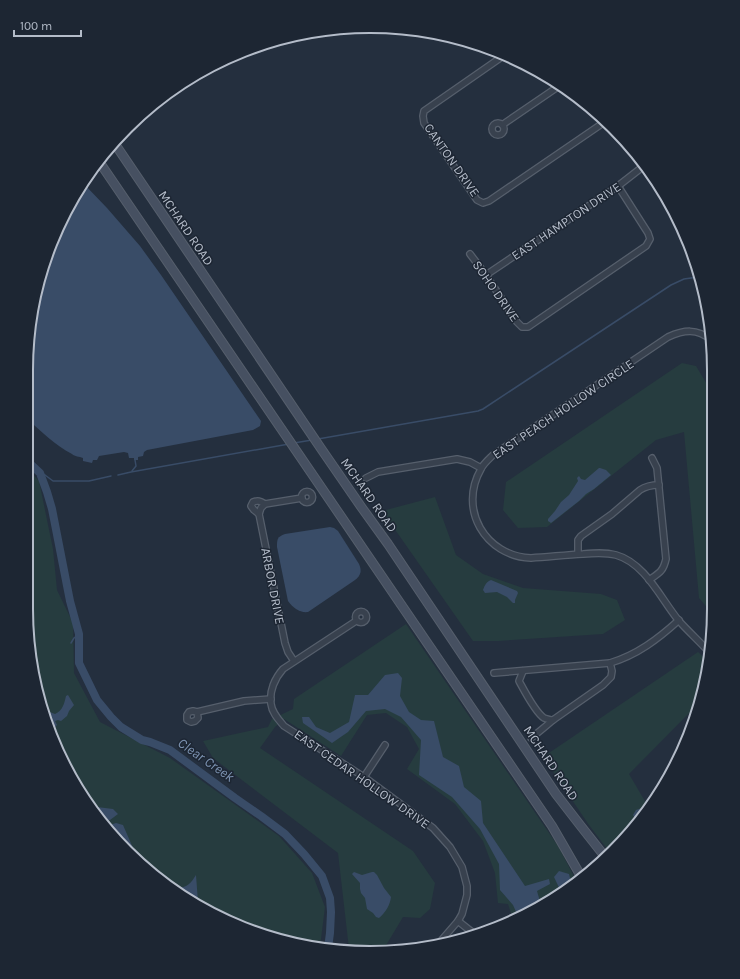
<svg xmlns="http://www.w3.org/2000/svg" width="740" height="979" font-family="Karla,sans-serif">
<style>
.green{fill:#263c3f}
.water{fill:#394c67}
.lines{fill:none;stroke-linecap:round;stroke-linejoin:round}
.stream{stroke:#394c67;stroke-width:1.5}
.river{stroke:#394c67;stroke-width:8}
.street-casing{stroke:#565f6c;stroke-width:8}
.secondary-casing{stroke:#565f6c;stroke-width:10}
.street{stroke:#38414e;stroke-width:5.5}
.secondary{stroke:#465061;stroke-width:8}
.labels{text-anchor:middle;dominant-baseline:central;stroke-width:3;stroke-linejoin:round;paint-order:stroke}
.street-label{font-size:13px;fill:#b4bcc9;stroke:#1d2633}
.water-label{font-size:14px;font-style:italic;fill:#7c92b1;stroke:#1d2633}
.rim{fill:none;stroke:#b4bcc9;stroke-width:2}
</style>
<rect width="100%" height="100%" fill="#242f3e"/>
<g class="green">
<path d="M682 363 696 366 711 391V612L699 598 684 432 656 440 547 527 518 528 503 510 506 482Z"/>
<path d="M26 467 39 481 53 549 57 590 73 623 74 673 100 722 170 758 279 836 312 873 325 907 320 947 303 946 218 917 127 852 72 781 38 698 26 609Z"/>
<path d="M435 497 456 555 483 574 523 588 601 594 617 600 625 620 603 634 498 641H473L382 511Z"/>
<path d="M406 624 558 846 577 882 561 895 513 919 508 904 498 903 495 873 483 841 455 804 407 769 419 749 407 727 386 713 367 715 341 756 284 719 275 727 260 748 413 851 435 883 430 909 420 918 403 917 382 952 349 949 338 853 213 758 203 741 268 727 272 719 293 709 294 699Z"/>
<path d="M698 652 709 662 697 705 629 774 649 808 611 854 589 825 543 757Z"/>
</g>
<g class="water">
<path d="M83 183 107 208 140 246 161 275 261 421 260 426 253 430 147 450 144 452 143 456 138 457V460H134V458H129L128 453 124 452 99 456 97 460H93L92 463 83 461V458C79 456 75 457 72 454 55 445 41 431 27 419V348L38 281 61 218Z"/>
<path d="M599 468H600L606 470 611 475 594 489 586 494 579 501 551 523 548 521V519L555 511 561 502 569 495 578 481 577 478 579 476 581 479 585 480Z"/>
<path d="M330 527 334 528 338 531 359 564C362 571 361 575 355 580L308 612C300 613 293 608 288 601L277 547C277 539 277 537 285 534Z"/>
<path d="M491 580 517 591 518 593 515 600V603H513L507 597 497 592 485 593 483 590C485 585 486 582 491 580Z"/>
<path d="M398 673 402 678 400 696 409 712 421 720 434 721 443 757 459 766 464 787 481 801 483 823 525 886 549 879 550 884 537 891 541 905 518 916 513 905 500 890 499 864 480 829 452 797 419 775 421 740 401 717 385 709 366 711 348 732 332 743 303 723 302 717H309L316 727 330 733 349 722 355 695H368L385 675Z"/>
<path d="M68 695 74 705 69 711 67 716 61 721 58 720 55 721 57 725 53 729 55 738 60 750 61 754 43 712 47 711 55 714C63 710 64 704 66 696Z"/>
<path d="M90 804 97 807 113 809 118 814 110 820 104 822Z"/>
<path d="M642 808 647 811 638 823 633 815 636 810Z"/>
<path d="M116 823 123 825 133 848 142 857 149 868 127 852 107 826Z"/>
<path d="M559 871 569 874 572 886 562 894 554 877Z"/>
<path d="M354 872 362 875 372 872H374L377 875 384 888 391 897C390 905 386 912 379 918L376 917 373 913 367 909 365 898 361 893 360 889V883L352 874Z"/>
<path d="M196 875 198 902H196L177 888C187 888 191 883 196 875Z"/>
</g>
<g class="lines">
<g class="stream">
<path d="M318 439 478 411 483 409 671 285 684 279 698 277"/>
<path d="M294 443 312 440"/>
<path d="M132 471 136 466 135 460"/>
<path d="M40 473 45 475 53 481H89L111 476"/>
<path d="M118 475 131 472 289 444"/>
<path d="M71 643 74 638 79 634"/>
</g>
<path class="river" d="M26 460 40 473 47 492 52 509 70 601 79 634V663L97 700 111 717 121 727 142 740 150 742 170 750 235 798 261 816 285 834 304 854 322 876 330 898 331 912 330 933 328 948"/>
<defs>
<g id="street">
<path d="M506 54 424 111 423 116 424 123 477 200 483 203 489 201 606 121"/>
<circle cx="498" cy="129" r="6"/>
<path d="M502 125 562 84"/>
<path d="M470 254 486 275 517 322 522 327H528L646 246 650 239 648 233 618 186"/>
<path d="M486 275 618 186 645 165"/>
<path d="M366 478 378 472 457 459 470 462 481 468"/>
<circle cx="307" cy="497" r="5.5"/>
<path d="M259 514 254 510 251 506 253 502C258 500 260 501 265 504"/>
<path d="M578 554V540L581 536 612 514 640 490C646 486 652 485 659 485"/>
<path d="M649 580C659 573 663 572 666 559L657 468 652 458"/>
<circle cx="361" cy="617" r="5.5"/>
<path d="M356 621 283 669C275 678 269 691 271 704 272 713 279 720 284 726L364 777 433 828 450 847 462 867 467 886V895L462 914 458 921 439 943"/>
<path d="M711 654C701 643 689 632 679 621 661 599 645 563 616 555 605 552 594 553 583 554 565 555 548 557 531 558 485 556 458 509 481 469 483 464 489 459 493 455L668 337C684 330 697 328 711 340"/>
<path d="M294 661 288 652 285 643 259 514 261 508 265 504 302 498"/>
<path d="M523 671 519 681C524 690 535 712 544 718 547 719 551 720 553 720L603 685 611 677 612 671 610 663"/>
<path d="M494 673 610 663C637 655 658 639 679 620"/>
<path d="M193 711 197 712 198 718 195 721 191 722 187 720V715L189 712Z"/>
<path d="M197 712 244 701 271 699"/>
<path d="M531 738C539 732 546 726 553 720"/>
<path d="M364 777 385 745"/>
<path d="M458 921 477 936"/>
</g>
<g id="secondary">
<path d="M115 144 322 450 362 508 388 544 556 794 580 825 606 858"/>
<path d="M98 160 552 826 563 845 582 878"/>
</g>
</defs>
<use href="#street" class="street-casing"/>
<use href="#secondary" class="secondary-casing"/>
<use href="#street" class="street"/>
<use href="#secondary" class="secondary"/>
</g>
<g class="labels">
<g class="street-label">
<text transform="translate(452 160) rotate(55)">CANTON DRIVE</text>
<text transform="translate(566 221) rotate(-34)">EAST HAMPTON DRIVE</text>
<text transform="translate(186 228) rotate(56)">MCHARD ROAD</text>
<text transform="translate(496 291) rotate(55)">SOHO DRIVE</text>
<text transform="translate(563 409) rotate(-34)">EAST PEACH HOLLOW CIRCLE</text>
<text transform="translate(369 495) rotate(55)">MCHARD ROAD</text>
<text transform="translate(273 586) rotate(79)">ARBOR DRIVE</text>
<text transform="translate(551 763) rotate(56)">MCHARD ROAD</text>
<text transform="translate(362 779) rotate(35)">EAST CEDAR HOLLOW DRIVE</text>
</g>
<g class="water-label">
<text transform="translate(206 760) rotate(35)">Clear Creek</text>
</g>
</g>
<path d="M0 0H740V979H0ZM370 33H370A337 337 0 0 1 707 370V609A337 337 0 0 1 370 946H370A337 337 0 0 1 33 609V370A337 337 0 0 1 370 33Z" fill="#1d2633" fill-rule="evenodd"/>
<path class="rim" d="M370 33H370A337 337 0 0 1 707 370V609A337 337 0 0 1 370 946H370A337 337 0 0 1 33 609V370A337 337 0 0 1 370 33Z"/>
<path d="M14 30v6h67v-6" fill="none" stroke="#b4bcc9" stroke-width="2"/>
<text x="20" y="30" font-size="12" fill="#b4bcc9" stroke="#1d2633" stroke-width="3" paint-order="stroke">100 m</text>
</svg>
